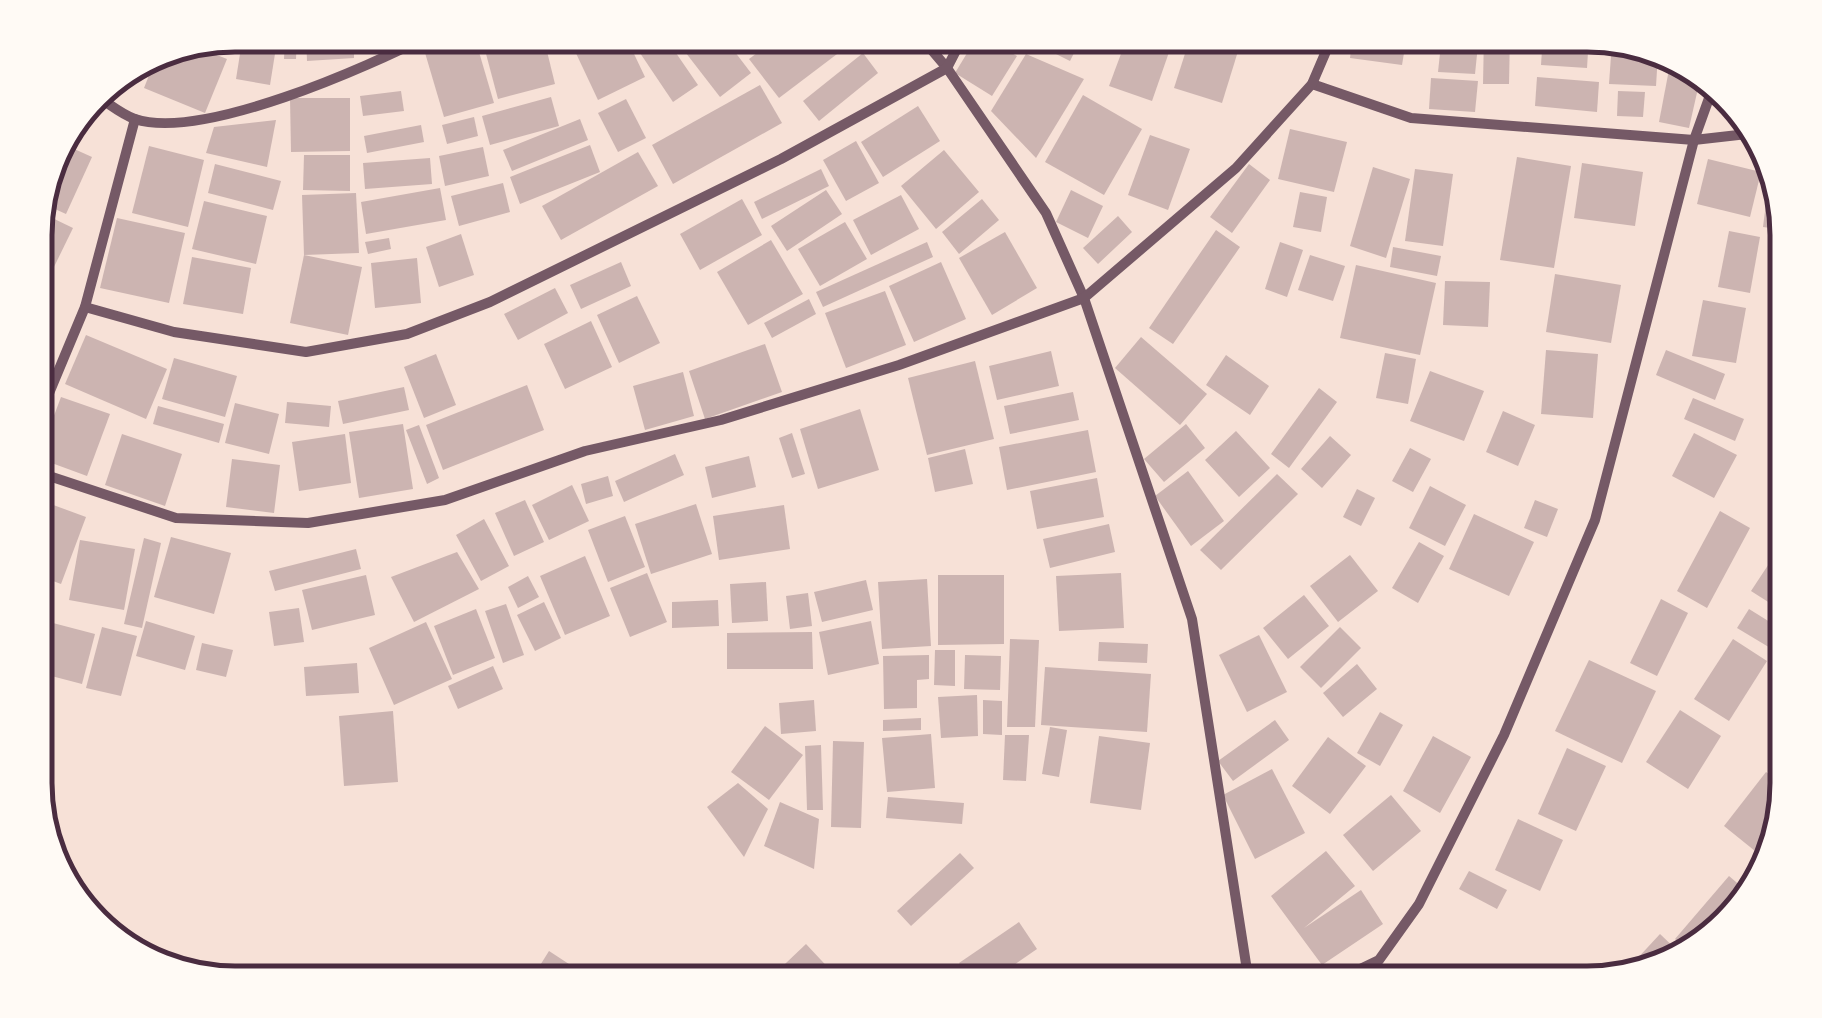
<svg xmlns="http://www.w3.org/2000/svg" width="1822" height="1018" font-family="Arial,sans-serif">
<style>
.building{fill:#ccb4b1}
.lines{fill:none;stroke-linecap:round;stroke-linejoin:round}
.minor{stroke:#755966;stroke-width:10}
.rim{fill:none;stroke:#4a2c40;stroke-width:5}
</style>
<rect width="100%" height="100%" fill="#f7e1d7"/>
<g class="building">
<path d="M243 35H278L270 85 236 79Z"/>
<path d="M285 35H297L296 59H284Z"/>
<path d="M306 35H354V58L307 61Z"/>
<path d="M461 35H474L494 103 444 117 423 46Z"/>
<path d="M481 35H543L555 84 498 99Z"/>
<path d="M603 35H625L645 77 598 100 574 49Z"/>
<path d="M672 35H722L751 73 720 97Z"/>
<path d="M735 35H763L745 48Z"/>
<path d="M781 35H841L849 45 779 98 749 59Z"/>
<path d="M978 35 1017 56 992 96 955 73Z"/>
<path d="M1018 35H1083L1070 61Z"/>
<path d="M1128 35H1175L1152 101 1109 86Z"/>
<path d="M1191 35H1243L1222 103 1174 88Z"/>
<path d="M1353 35H1407L1402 65 1350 58Z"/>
<path d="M1442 35H1479L1475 74 1438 72Z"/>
<path d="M1484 35H1510L1509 84H1483Z"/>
<path d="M1543 35H1589L1587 68 1541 65Z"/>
<path d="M665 37 698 85 673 102 640 53Z"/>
<path d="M1612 42 1658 54 1656 86 1609 84Z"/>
<path d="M189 44 227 59 205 113 144 88 159 50Z"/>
<path d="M863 53 878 73 819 121 803 101Z"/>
<path d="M1026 54 1084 79 1036 158 991 111Z"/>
<path d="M1671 59 1687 62 1701 75 1689 128 1659 122Z"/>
<path d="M1537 77 1599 82 1597 112 1535 106Z"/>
<path d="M1431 78 1478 81 1475 112 1429 109Z"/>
<path d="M760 85 782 123 673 184 652 145Z"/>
<path d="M401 91 404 111 363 116 360 96Z"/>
<path d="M1618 91 1645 92 1643 117 1617 116Z"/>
<path d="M1083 95 1142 129 1104 195 1045 162Z"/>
<path d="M551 97 559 126 490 145 482 116Z"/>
<path d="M290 98H350V151L291 152Z"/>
<path d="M626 99 646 138 618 152 598 113Z"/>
<path d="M918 106 940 141 883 177 861 142Z"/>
<path d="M474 117 478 136 447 144 442 125Z"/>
<path d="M580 119 588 140 512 171 503 150Z"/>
<path d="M276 120 267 167 206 153 214 127Z"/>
<path d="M421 125 424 142 367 153 364 136Z"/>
<path d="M1290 129 1347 142 1334 192 1278 179Z"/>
<path d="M65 134 45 199 40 198 56 146Z"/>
<path d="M1150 135 1190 149 1168 210 1128 195Z"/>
<path d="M856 141 879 183 846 201 823 160Z"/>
<path d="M590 145 600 172 520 204 510 177Z"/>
<path d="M149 146 204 160 188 227 132 213Z"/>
<path d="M483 147 489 176 445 186 439 156Z"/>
<path d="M72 148 92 157 66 214 46 205Z"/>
<path d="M944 150 979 192 936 229 901 186Z"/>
<path d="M638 152 658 186 561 240 542 206Z"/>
<path d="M304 155H350V191L303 190Z"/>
<path d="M1517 157 1571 166 1554 268 1500 260Z"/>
<path d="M430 158 432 184 365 189 363 163Z"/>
<path d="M1708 159 1761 172 1750 217 1697 204Z"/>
<path d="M1582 163 1643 172 1635 226 1574 218Z"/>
<path d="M215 164 281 181 273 210 208 193Z"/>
<path d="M1249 164 1270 180 1232 233 1210 217Z"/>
<path d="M1373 167 1410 179 1386 258 1350 246Z"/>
<path d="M821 169 829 186 762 219 754 202Z"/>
<path d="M1415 169 1453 174 1443 246 1405 241Z"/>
<path d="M1770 172 1787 221V230L1763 227Z"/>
<path d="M503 183 510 212 459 226 451 196Z"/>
<path d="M440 188 446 220 366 234 361 202Z"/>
<path d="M826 190 842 214 787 251 771 226Z"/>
<path d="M1071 190 1103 206 1088 238 1056 222Z"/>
<path d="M1300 192 1327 197 1321 232 1293 227Z"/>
<path d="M356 193 359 253 304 255 302 195Z"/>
<path d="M901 195 919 229 871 255 853 220Z"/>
<path d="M742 199 762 235 700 270 680 234Z"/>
<path d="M982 199 999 220 959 254 942 232Z"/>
<path d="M204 201 267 216 256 264 192 249Z"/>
<path d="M44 214 73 228 53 269 37 261V229Z"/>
<path d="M1118 216 1132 232 1098 264 1083 248Z"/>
<path d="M117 218 185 233 169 303 100 288Z"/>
<path d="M845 222 867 259 820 286 798 249Z"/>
<path d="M1216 230 1240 247 1173 344 1149 328Z"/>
<path d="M1729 231 1760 237 1750 293 1718 287Z"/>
<path d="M1005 232 1037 288 992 315 959 258Z"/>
<path d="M461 234 474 275 439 287 426 247Z"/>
<path d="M389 238 391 249 368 254 365 242Z"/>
<path d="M771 240 803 294 748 325 717 272Z"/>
<path d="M927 242 933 257 823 307 816 292Z"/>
<path d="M1280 242 1303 250 1287 297 1265 289Z"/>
<path d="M1393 247 1441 256 1437 276 1390 267Z"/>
<path d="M304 255 362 267 348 335 290 323Z"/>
<path d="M1310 255 1345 266 1333 301 1298 290Z"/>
<path d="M192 257 251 268 243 314 183 304Z"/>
<path d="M417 258 421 303 375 308 371 263Z"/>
<path d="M621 262 631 286 581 309 570 285Z"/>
<path d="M941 262 966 319 914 342 889 286Z"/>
<path d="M1785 264H1787V306L1778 305Z"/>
<path d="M1356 265 1436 283 1420 355 1340 338Z"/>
<path d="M1555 274 1621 285 1611 343 1546 332Z"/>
<path d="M1445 281 1490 282 1488 327 1443 325Z"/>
<path d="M555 288 568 313 518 340 504 314Z"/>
<path d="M885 291 906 345 846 368 825 313Z"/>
<path d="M637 296 660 343 619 363 597 315Z"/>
<path d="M809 299 816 314 772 338 764 323Z"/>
<path d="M1703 300 1746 308 1736 363 1692 356Z"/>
<path d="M591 321 612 367 565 389 544 344Z"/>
<path d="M86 335 167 369 146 419 65 384Z"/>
<path d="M1141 337 1207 394 1180 425 1115 368Z"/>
<path d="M765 344 782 392 705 419 689 371Z"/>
<path d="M1546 350 1598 354 1593 418 1541 414Z"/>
<path d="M1666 350 1725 374 1715 400 1656 375Z"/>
<path d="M1051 351 1059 386 997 400 989 366Z"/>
<path d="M1385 353 1416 359 1408 404 1376 398Z"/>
<path d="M436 354 456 405 424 418 404 367Z"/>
<path d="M1226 355 1269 386 1250 415 1206 385Z"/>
<path d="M174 358 237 376 225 417 162 399Z"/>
<path d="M975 361 994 439 927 455 908 378Z"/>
<path d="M1430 371 1484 391 1464 441 1410 421Z"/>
<path d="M683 372 694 416 645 430 633 386Z"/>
<path d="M527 385 544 430 443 470 426 425Z"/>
<path d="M404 387 409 410 343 424 338 401Z"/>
<path d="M1319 388 1337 402 1289 468 1271 454Z"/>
<path d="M1073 392 1079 420 1010 434 1004 406Z"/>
<path d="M61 397 110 414 87 476 38 458Z"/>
<path d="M1693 398 1744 419 1735 441 1684 419Z"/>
<path d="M287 402 331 406 329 427 285 423Z"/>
<path d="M235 403 279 414 269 454 225 443Z"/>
<path d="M158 406 224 424 219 443 153 424Z"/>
<path d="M860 409 879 470 818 489 800 429Z"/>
<path d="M1503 411 1535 425 1518 466 1486 452Z"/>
<path d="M403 424 413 489 359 498 349 432Z"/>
<path d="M1186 424 1205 448 1164 482 1144 459Z"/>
<path d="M419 425 439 478 427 484 406 430Z"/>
<path d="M1088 430 1096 472 1007 490 999 447Z"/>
<path d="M1236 431 1270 468 1239 497 1205 460Z"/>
<path d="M792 433 805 474 792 478 779 438Z"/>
<path d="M1694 433 1737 455 1714 498 1672 476Z"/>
<path d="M122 434 182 454 165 506 105 485Z"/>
<path d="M345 434 351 483 299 491 292 442Z"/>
<path d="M1330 436 1351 455 1322 488 1301 469Z"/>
<path d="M1410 448 1431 459 1413 492 1392 481Z"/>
<path d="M965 449 973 484 935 492 928 458Z"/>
<path d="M675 454 684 475 624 502 615 481Z"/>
<path d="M749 456 756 487 712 498 705 467Z"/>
<path d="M232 459 280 465 274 513 226 507Z"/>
<path d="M1188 471 1224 521 1191 546 1155 496Z"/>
<path d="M1277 474 1298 494 1221 570 1200 550Z"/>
<path d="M608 476 613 496 586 504 581 484Z"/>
<path d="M1097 478 1104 517 1037 529 1030 491Z"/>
<path d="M572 485 589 521 549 540 532 505Z"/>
<path d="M1430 486 1466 505 1445 546 1409 528Z"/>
<path d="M1357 489 1375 498 1361 526 1343 517Z"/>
<path d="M37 499 86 517 61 584 37 575Z"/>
<path d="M525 500 544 542 514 556 495 513Z"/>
<path d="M1535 500 1558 509 1547 537 1524 528Z"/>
<path d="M696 504 712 554 651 574 635 524Z"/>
<path d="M784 505 790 549 719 560 713 516Z"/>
<path d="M1720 511 1750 528 1707 608 1677 591Z"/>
<path d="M1474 514 1534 542 1509 596 1449 569Z"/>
<path d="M625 516 645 567 608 582 588 530Z"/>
<path d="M484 519 509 566 481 581 456 535Z"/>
<path d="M1109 524 1115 552 1050 568 1043 539Z"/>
<path d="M171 537 231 553 214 614 154 597Z"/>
<path d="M144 538 161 543 142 628 124 624Z"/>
<path d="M80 540 135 549 124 610 69 600Z"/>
<path d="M1419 542 1444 556 1418 603 1392 588Z"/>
<path d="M1782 544 1787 547V614L1751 591Z"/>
<path d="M356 549 361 569 275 591 269 571Z"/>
<path d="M457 552 479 589 414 622 391 577Z"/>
<path d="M1350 555 1378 591 1338 622 1310 586Z"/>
<path d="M585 556 610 616 565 635 540 576Z"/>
<path d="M647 573 667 622 630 637 610 588Z"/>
<path d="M1121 573 1124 628 1059 631 1056 576Z"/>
<path d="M366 575 375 615 312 630 302 590Z"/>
<path d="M938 575H1004V644L938 645Z"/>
<path d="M528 576 539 597 518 608 508 587Z"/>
<path d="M927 579 931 646 882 649 878 582Z"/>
<path d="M866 580 873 610 822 622 814 592Z"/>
<path d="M766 582 768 621 732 623 730 584Z"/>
<path d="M808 593 812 626 790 629 786 596Z"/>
<path d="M37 595 53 602 37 642Z"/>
<path d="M1304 595 1329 626 1288 659 1263 628Z"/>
<path d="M1661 599 1688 613 1657 676 1630 663Z"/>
<path d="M718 600 719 626 672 628V602Z"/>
<path d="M544 602 561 638 535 651 517 615Z"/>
<path d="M506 604 524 655 503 663 485 611Z"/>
<path d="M299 608 304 642 274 646 269 612Z"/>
<path d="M476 609 495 658 453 675 434 626Z"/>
<path d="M1749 609 1783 630 1772 649 1737 628Z"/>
<path d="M146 621 195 636 185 670 136 656Z"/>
<path d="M871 621 879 664 828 675 819 632Z"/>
<path d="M426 622 452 679 394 705 369 648Z"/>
<path d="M53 623 95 634 82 684 40 673Z"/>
<path d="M102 627 137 636 121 696 86 688Z"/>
<path d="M1340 627 1361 648 1321 688 1300 667Z"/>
<path d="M812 632 813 669H727V633Z"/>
<path d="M1259 635 1287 692 1247 712 1219 655Z"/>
<path d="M1010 639 1039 640 1035 727H1007Z"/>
<path d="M1733 639 1767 661 1729 721 1694 699Z"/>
<path d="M1099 642 1148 644 1147 663 1098 661Z"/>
<path d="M202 643 233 650 226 677 196 670Z"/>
<path d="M935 650H955V686L934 685Z"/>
<path d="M929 655V679L917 680V708L884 709 883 656Z"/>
<path d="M965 655 1001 656 1000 690 964 689Z"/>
<path d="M1589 660 1656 691 1622 763 1555 731Z"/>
<path d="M357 663 359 693 306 696 304 667Z"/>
<path d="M1357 664 1377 689 1343 717 1323 693Z"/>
<path d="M493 666 503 689 458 709 448 686Z"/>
<path d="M1045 667 1151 674 1147 732 1041 725Z"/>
<path d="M977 695 978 736 941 738 938 697Z"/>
<path d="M814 700 816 731 781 734 779 703Z"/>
<path d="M983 700 1002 701V735L983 734Z"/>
<path d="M1680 710 1721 736 1688 789 1646 762Z"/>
<path d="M393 711 398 782 344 786 339 716Z"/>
<path d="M1380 712 1403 725 1380 766 1357 753Z"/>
<path d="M921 718V730L883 731V720Z"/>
<path d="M1275 720 1289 740 1233 781 1218 761Z"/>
<path d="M765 726 803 755 769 800 731 772Z"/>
<path d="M1050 727 1067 730 1059 777 1042 774Z"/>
<path d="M931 734 935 788 887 792 882 738Z"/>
<path d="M1005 735H1029L1026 781 1003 780Z"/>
<path d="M1099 736 1150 743 1141 810 1090 803Z"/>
<path d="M1433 736 1471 757 1440 813 1403 791Z"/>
<path d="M1328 737 1366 766 1330 814 1292 786Z"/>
<path d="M833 741 864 742 861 828 831 827Z"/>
<path d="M821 745 823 810H807L805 746Z"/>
<path d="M1567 748 1606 766 1576 831 1538 814Z"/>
<path d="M1272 769 1305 833 1255 859 1223 795Z"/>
<path d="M1766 772 1787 787V795L1779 819 1755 851 1724 826Z"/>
<path d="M738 783 768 809 744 857 707 807Z"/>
<path d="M1391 795 1421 831 1373 871 1343 835Z"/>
<path d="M888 797 964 803 962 824 886 818Z"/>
<path d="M780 802 819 819 814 869 764 846Z"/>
<path d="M1518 819 1563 840 1540 891 1495 870Z"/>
<path d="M1326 851 1355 886 1304 928 1361 890 1383 924 1322 965 1271 896Z"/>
<path d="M960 853 974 868 911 926 897 911Z"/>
<path d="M1469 871 1507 890 1497 909 1459 889Z"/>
<path d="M1729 876 1750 894 1690 952 1675 939Z"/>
<path d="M1019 922 1037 949 988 983H973L959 963Z"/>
<path d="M1660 934 1682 955 1622 975Z"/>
<path d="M806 944 836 976 829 983H765Z"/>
<path d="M549 951 598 983H547L534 975Z"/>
</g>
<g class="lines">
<g class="minor">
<path d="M919 35 947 68 1046 213 1084 298 1192 619 1249 983"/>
<path d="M1312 84 1411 118 1694 140 1756 133"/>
<path d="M95 95C107 102 122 115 135 119 202 141 368 67 430 35"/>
<path d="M85 307 174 332 306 352 407 334 490 302 781 159 947 68 964 35"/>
<path d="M37 422 85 307 135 119"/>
<path d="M37 472 176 518 308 523 445 500 585 451 721 420 899 365 1084 298 1236 168 1312 84 1333 35"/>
<path d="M1331 983 1379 960 1419 904 1504 735 1595 520 1694 140 1713 87"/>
</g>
</g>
<path d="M0 0H1822V1018H0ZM235 52H1587A183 183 0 0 1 1770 235V783A183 183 0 0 1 1587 966H235A183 183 0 0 1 52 783V235A183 183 0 0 1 235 52Z" fill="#fffaf5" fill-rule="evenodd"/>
<path class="rim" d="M235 52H1587A183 183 0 0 1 1770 235V783A183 183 0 0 1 1587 966H235A183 183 0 0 1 52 783V235A183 183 0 0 1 235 52Z"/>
</svg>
